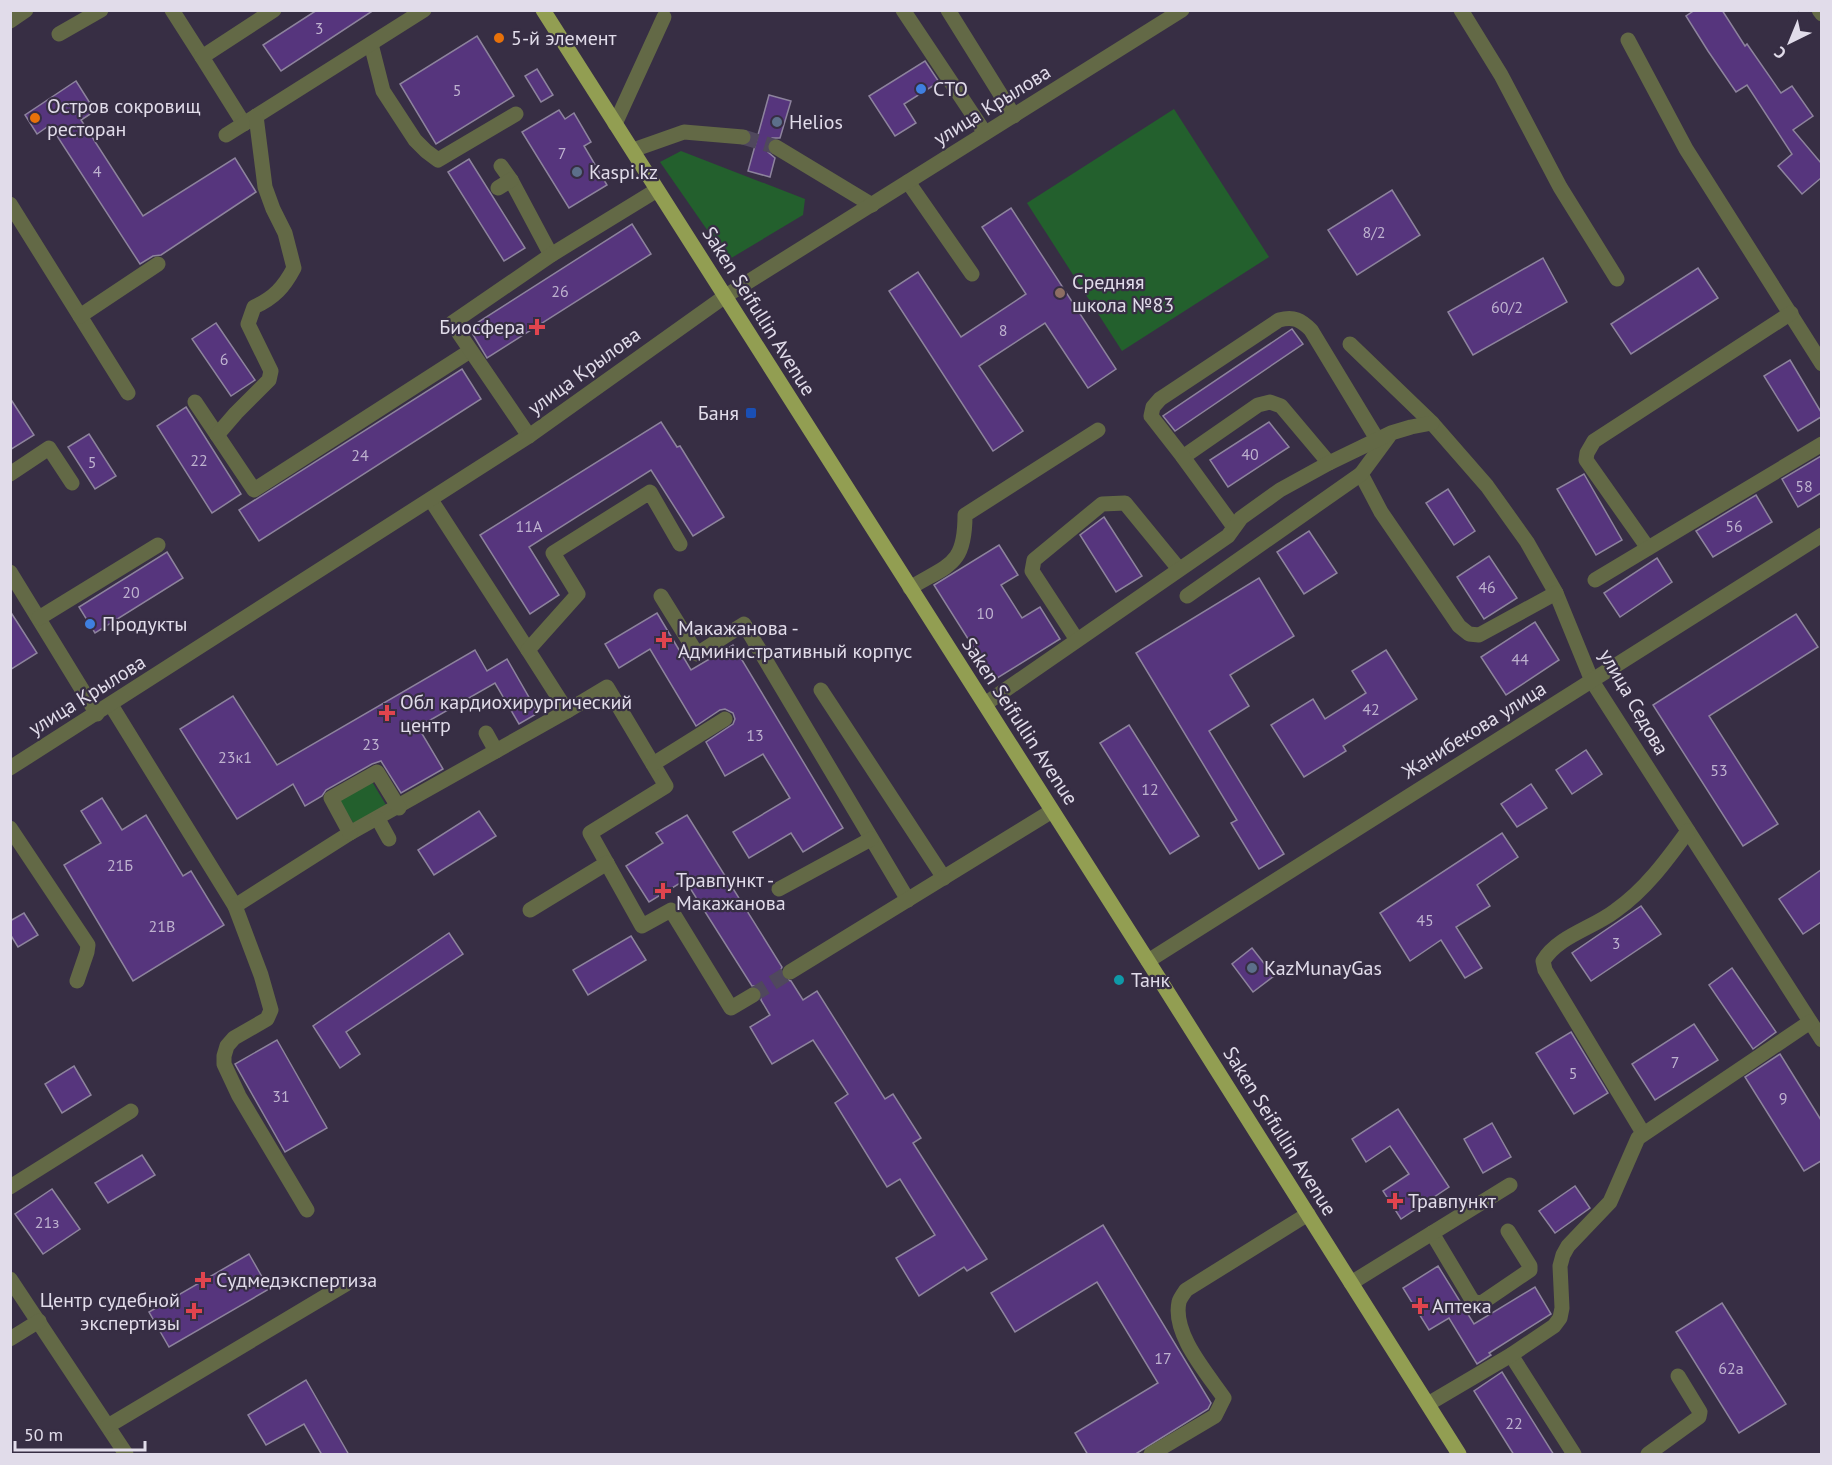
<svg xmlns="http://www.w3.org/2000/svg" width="1832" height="1465" font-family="'PT Sans',sans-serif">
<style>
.green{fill:#23602d}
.building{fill:#56357d;stroke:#8d839d;stroke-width:1.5}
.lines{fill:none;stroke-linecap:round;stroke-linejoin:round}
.minor-tunnel{stroke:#50485d;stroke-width:15;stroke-dasharray:15 8;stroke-linecap:butt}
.minor{stroke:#636946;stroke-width:15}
.major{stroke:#929e52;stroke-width:15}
.food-dot{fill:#e8710a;stroke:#372e44;stroke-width:2}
.shop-dot{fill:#3f7fe0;stroke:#372e44;stroke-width:2}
.service-dot{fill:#5c6f8a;stroke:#372e44;stroke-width:2}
.education-dot{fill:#8d6e63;stroke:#372e44;stroke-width:2}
.health-dot{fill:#e0444e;stroke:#372e44;stroke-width:2}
.transit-dot{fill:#1a4fb4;stroke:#372e44;stroke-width:2}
.culture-dot{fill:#0f9aa8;stroke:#372e44;stroke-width:2}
.labels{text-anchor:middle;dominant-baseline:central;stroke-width:4.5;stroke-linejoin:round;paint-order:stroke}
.number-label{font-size:16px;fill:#beb2cf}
.poi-label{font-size:20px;fill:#e1dcea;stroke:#372e44;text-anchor:start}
.street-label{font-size:20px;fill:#e1dcea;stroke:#372e44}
</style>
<rect width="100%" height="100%" fill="#372e44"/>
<g class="green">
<path d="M1174 109 1269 257 1122 351 1027 203Z"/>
<path d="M681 151 805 199 803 215 728 260 660 162Z"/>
<path d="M371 780 386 805 354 824 339 800Z"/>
</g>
<g class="building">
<path d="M317 10H374L281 71 263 45Z"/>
<path d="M1695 10H1722L1745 46 1747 44 1781 93 1792 86 1813 116 1793 130 1821 163V178L1802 194 1778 166 1792 154 1747 85 1736 92 1708 51 1686 16Z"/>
<path d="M477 36 514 96 436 144 400 84Z"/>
<path d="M925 61 939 82 904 104 916 123 895 136 869 96Z"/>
<path d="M537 69 553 95 541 102 525 76Z"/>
<path d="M76 81 95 111 81 120 143 216 235 158 256 192 161 255 153 256 140 264 50 125 37 134 25 115Z"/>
<path d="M769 95 791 101 780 138H772L766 146 768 152 775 158 770 177 748 171Z"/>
<path d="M559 110 565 119 574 113 591 142 584 146 607 185 569 208 522 132Z"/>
<path d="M469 159 525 248 504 261 448 172Z"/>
<path d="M1392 190 1420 235 1357 275 1328 230Z"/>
<path d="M1011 208 1116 369 1088 388 1045 323 979 366 1023 431 993 451 889 291 918 272 961 337 1026 294 982 227Z"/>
<path d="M632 224 651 254 487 358 469 328Z"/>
<path d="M1543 258 1567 302 1473 355 1448 312Z"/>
<path d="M1698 268 1718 298 1631 354 1611 324Z"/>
<path d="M216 323 255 380 231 396 192 339Z"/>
<path d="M1292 329 1303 344 1175 431 1163 416Z"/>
<path d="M1790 360 1821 412V417L1798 431 1764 376Z"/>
<path d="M462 369 481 399 259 541 239 510Z"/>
<path d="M10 398 34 435 10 450Z"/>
<path d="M186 407 241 494 212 513 157 426Z"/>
<path d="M661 422 677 447 680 446 724 517 693 536 651 470 529 547 559 595 530 614 480 535Z"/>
<path d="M1269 422 1289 447 1228 487 1210 460Z"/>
<path d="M89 434 116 476 95 489 68 447Z"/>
<path d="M1821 456V493L1798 507 1782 479Z"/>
<path d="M1584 474 1622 540 1596 555 1557 489Z"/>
<path d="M1448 489 1475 531 1454 545 1426 503Z"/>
<path d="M1756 495 1772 522 1713 557 1696 531Z"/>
<path d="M1104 517 1142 576 1116 592 1080 535Z"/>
<path d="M1309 531 1337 573 1304 594 1277 552Z"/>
<path d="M999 545 1018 575 1001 585 1022 618 1040 607 1060 639 994 680 934 585Z"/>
<path d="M167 552 183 578 95 633 79 607Z"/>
<path d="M1489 556 1517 598 1484 619 1457 577Z"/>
<path d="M1657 558 1672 582 1620 617 1604 593Z"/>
<path d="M1259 578 1294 636 1230 675 1249 706 1209 731 1284 854 1259 869 1231 823 1237 820 1136 653Z"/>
<path d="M10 611 37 653 10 670Z"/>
<path d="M657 613 691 670 733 645 843 828 803 852 791 833 749 858 733 832 790 798 763 754 725 776 706 742 733 724 735 719 733 713 725 709 720 710 696 726 650 649 619 668 605 644Z"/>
<path d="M1796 614 1818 647 1709 716 1778 824 1743 846 1653 705Z"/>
<path d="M1535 622 1559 660 1506 695 1481 657Z"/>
<path d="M475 650 487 671 507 659 538 713 519 724 495 683 418 727 443 769 401 793 381 761 372 764 326 790 322 796 305 806 293 784 237 819 180 729 233 696 277 765Z"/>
<path d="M1386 650 1417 699 1343 746 1346 751 1304 777 1271 725 1313 699 1325 719 1366 693 1352 671Z"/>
<path d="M1129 725 1199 836 1170 854 1100 743Z"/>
<path d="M1586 750 1602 774 1572 794 1556 770Z"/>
<path d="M1531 784 1547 808 1517 827 1501 804Z"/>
<path d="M102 798 122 830 146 815 183 876 191 871 224 925 133 981 64 865 101 843 81 811Z"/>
<path d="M479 811 496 836 434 875 418 850Z"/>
<path d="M687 815 782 967 780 972 782 978 791 981 803 1000 817 991 885 1099 893 1094 921 1138 913 1143 987 1259 967 1271 964 1267 919 1296 896 1258 935 1235 900 1179 887 1187 835 1103 848 1094 813 1040 772 1064 750 1027 770 1015 761 1000 762 991 757 986H752L685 880 649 902 626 866 663 843 656 833Z"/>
<path d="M1502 833 1518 857 1477 885 1490 906 1456 927 1482 968 1465 978 1441 940 1410 961 1380 913Z"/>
<path d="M1821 870V922L1803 934 1779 899Z"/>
<path d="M1641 906 1661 934 1591 981 1572 953Z"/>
<path d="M24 913 38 935 18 947 10 934V921Z"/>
<path d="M449 933 463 954 346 1032 360 1054 340 1068 313 1026Z"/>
<path d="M631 936 646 960 588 995 573 970Z"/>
<path d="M1252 948 1274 976 1253 992 1232 964Z"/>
<path d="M1732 968 1776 1032 1753 1049 1709 985Z"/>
<path d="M1694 1024 1718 1060 1655 1100 1632 1064Z"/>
<path d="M1571 1032 1608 1093 1574 1114 1536 1053Z"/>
<path d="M277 1040 327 1128 285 1152 235 1064Z"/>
<path d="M1780 1054 1821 1120V1161L1804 1171 1745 1077Z"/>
<path d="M74 1066 91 1095 62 1113 45 1084Z"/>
<path d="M1398 1109 1449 1187 1401 1219 1383 1191 1409 1174 1390 1146 1366 1162 1352 1139Z"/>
<path d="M1492 1123 1511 1157 1483 1173 1464 1139Z"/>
<path d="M142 1155 155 1175 108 1203 95 1183Z"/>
<path d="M1575 1186 1590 1208 1555 1233 1539 1211Z"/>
<path d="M52 1189 80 1229 43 1254 15 1214Z"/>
<path d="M1103 1225 1211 1403 1208 1409 1134 1455H1088L1075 1433 1158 1383 1097 1282 1015 1332 991 1293Z"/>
<path d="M249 1254 269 1289 169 1347 149 1312Z"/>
<path d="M1438 1266 1474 1324 1535 1287 1551 1314 1489 1353 1491 1355 1477 1364 1449 1318 1429 1330 1403 1288Z"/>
<path d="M1722 1303 1786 1404 1739 1433 1676 1332Z"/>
<path d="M1502 1372 1554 1455H1514L1474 1391Z"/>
<path d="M306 1380 349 1455H322L304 1424 266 1445 248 1415Z"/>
</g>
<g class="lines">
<g class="minor-tunnel">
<path d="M743 137 776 147"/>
<path d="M753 995 790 972"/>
</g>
<g class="minor">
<path d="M172 10 202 57"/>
<path d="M903 10 985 133"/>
<path d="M948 10 1014 116"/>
<path d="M1461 10 1501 75 1560 187 1617 279"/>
<path d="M1819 10 1822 14"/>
<path d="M10 21 26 10"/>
<path d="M59 34 101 10"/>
<path d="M1628 40 1686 149 1822 364"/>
<path d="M371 44 383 91 415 140 426 151 438 160 516 114"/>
<path d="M244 124 202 57 274 10"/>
<path d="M615 124 664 17"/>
<path d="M226 135 424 10"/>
<path d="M776 147 872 205"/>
<path d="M633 150 684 132 743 137"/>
<path d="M501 166 511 180 551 255"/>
<path d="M908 182 972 274"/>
<path d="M498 188 511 180"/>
<path d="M10 204 128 393"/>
<path d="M80 316 158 264"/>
<path d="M1350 344 1432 423 1487 486 1527 542 1556 593 1592 681 1822 1040"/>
<path d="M195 402 254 490 470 351"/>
<path d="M217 435 236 413 269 380 271 371 248 324 254 307C274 298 284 287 294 268L285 233 273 209 265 187 256 116"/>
<path d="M529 436 452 323 551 255 657 190"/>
<path d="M1183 457 1258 405 1270 402 1281 406 1329 463"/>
<path d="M10 474 49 448 72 483"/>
<path d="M1361 474 1381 512 1459 626 1469 634 1479 635 1556 593"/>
<path d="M431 500 528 650"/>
<path d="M1234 527 1183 457 1151 416 1153 407 1160 399 1279 320C1294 316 1301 320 1311 330L1377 439"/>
<path d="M1648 548 1586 460 1587 453 1594 441 1791 313"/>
<path d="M10 572 97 714"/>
<path d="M1595 580 1822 444"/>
<path d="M910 588C949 564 965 566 965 515L1098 430"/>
<path d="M661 596 697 654 744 624 908 900"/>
<path d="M1187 596 1361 474 1389 436"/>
<path d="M39 618 158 545"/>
<path d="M1077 640 1032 571 1034 560 1102 504 1125 503 1179 569"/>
<path d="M821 690 944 878"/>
<path d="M985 704 1228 536 1241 518 1280 490 1329 463 1391 433 1411 427 1432 423"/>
<path d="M111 705 235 906 350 833 567 711 528 650 578 594 553 553 650 492 680 544"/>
<path d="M567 711 607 687 666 786 590 833 642 926 671 910 731 1008 753 995"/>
<path d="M486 733 496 751"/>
<path d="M653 764 725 719"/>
<path d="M10 768 529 436 724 297 1182 10"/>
<path d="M378 819 389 839"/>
<path d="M10 828 88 945 87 952 77 981"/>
<path d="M350 833 331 798 377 772 399 808"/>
<path d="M779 889 871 839"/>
<path d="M235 906 261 975 271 1010 267 1019 234 1038 227 1046 224 1056V1064L239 1096 307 1210"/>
<path d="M530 910 607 863"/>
<path d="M1148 961 1822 535"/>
<path d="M790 972 1052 811"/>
<path d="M1643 1133 1545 970 1543 961C1558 936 1593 928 1615 911 1645 890 1667 860 1688 831"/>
<path d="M10 1187 131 1111"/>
<path d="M1432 1233 1472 1300 1477 1303 1483 1302 1530 1270V1266L1508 1231"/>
<path d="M10 1279 126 1454"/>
<path d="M1351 1283 1510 1185"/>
<path d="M10 1339 39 1321"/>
<path d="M1511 1355 1574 1454"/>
<path d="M1428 1404 1511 1355 1554 1326 1560 1318 1562 1308 1560 1266 1563 1255 1568 1246 1610 1202 1638 1138 1810 1022"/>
<path d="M108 1426 346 1284"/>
<path d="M1151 1454 1215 1416 1224 1398C1207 1373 1172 1334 1179 1302 1180 1298 1184 1293 1186 1290L1308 1214"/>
<path d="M1648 1454 1699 1417 1700 1412 1678 1376"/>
</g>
<path class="major" d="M543 10 1148 961 1459 1454"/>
</g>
<g class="food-dot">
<circle cx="499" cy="38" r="6"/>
<circle cx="35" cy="118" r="6"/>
</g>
<g class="shop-dot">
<circle cx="921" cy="89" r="6"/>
<circle cx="90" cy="624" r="6"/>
</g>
<g class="service-dot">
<circle cx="777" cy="122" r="6"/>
<circle cx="577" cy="172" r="6"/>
<circle cx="1252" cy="968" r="6"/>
</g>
<circle class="education-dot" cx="1060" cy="293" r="6"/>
<g class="health-dot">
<path d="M534 318h6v6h6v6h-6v6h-6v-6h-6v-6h6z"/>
<path d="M661 631h6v6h6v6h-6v6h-6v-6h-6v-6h6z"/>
<path d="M384 704h6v6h6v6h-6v6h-6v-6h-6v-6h6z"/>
<path d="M660 882h6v6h6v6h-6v6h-6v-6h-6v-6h6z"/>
<path d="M1392 1192h6v6h6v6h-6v6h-6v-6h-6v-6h6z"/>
<path d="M200 1271h6v6h6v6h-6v6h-6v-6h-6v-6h6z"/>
<path d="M1417 1297h6v6h6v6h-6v6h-6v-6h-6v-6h6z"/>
<path d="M191 1302h6v6h6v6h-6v6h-6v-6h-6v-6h6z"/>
</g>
<rect class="transit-dot" x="745" y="407" width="12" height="12" rx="3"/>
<circle class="culture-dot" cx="1119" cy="980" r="6"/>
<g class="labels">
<g class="number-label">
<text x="319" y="28">3</text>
<text x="457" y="90">5</text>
<text x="562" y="153">7</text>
<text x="97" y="171">4</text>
<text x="1374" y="232">8/2</text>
<text x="560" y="291">26</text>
<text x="1507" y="307">60/2</text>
<text x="1003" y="330">8</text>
<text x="224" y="359">6</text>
<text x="1250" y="454">40</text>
<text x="360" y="455">24</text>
<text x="199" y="460">22</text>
<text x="92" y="462">5</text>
<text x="1804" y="486">58</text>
<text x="529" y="526">11А</text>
<text x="1734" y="526">56</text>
<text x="1487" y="587">46</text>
<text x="131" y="592">20</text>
<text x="985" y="613">10</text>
<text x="1520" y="659">44</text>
<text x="1371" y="709">42</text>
<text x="755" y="735">13</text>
<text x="371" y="744">23</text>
<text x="235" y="757">23к1</text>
<text x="1719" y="770">53</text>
<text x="1150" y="789">12</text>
<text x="120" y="865">21Б</text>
<text x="1425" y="920">45</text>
<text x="162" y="926">21В</text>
<text x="1616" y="943">3</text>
<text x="1675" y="1062">7</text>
<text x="1573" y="1073">5</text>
<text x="281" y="1096">31</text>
<text x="1783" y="1098">9</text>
<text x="47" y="1222">21з</text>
<text x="1163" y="1358">17</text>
<text x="1731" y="1368">62а</text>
<text x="1514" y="1423">22</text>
</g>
<g class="poi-label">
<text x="511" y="38">5-й элемент</text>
<text x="933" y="89">СТО</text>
<text x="47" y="106">Остров сокровищ<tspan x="47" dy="23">ресторан</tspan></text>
<text x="789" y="122">Helios</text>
<text x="589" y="172">Kaspi.kz</text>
<text x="1072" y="282">Средняя<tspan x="1072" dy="23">школа №83</tspan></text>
<text x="525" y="327" text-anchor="end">Биосфера</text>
<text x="739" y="413" text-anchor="end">Баня</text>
<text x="102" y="624">Продукты</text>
<text x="678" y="628">Макажанова -<tspan x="678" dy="23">Административный корпус</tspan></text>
<text x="400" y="702">Обл кардиохирургический<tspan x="400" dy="23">центр</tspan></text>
<text x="676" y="880">Травпункт -<tspan x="676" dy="23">Макажанова</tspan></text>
<text x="1264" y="968">KazMunayGas</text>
<text x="1131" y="980">Танк</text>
<text x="1408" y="1201">Травпункт</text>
<text x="216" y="1280">Судмедэкспертиза</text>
<text x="180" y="1300" text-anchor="end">Центр судебной<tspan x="180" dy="23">экспертизы</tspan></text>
<text x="1432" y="1306">Аптека</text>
</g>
<g class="street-label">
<text transform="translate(992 105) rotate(-32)">улица Крылова</text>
<text transform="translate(759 311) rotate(58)">Saken Seifullin Avenue</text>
<text transform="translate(584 371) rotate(-36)">улица Крылова</text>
<text transform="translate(87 695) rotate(-32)">улица Крылова</text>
<text transform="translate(1634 702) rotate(60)">улица Седова</text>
<text transform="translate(1020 721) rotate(57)">Saken Seifullin Avenue</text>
<text transform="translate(1474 730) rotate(-32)">Жанибекова улица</text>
<text transform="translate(1280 1131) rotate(58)">Saken Seifullin Avenue</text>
</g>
</g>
<rect width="1832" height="1465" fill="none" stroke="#e1dcea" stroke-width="24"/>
<g transform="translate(1790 42) rotate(223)" stroke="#372e44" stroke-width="4.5" paint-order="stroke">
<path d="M0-4.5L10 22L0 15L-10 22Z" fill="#e1dcea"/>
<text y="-9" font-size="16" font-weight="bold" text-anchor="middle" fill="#e1dcea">С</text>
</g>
<path d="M15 1441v9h130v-9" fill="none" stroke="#e1dcea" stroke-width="3"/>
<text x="24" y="1441" font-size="18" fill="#e1dcea" stroke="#372e44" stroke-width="4.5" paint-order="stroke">50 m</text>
</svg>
